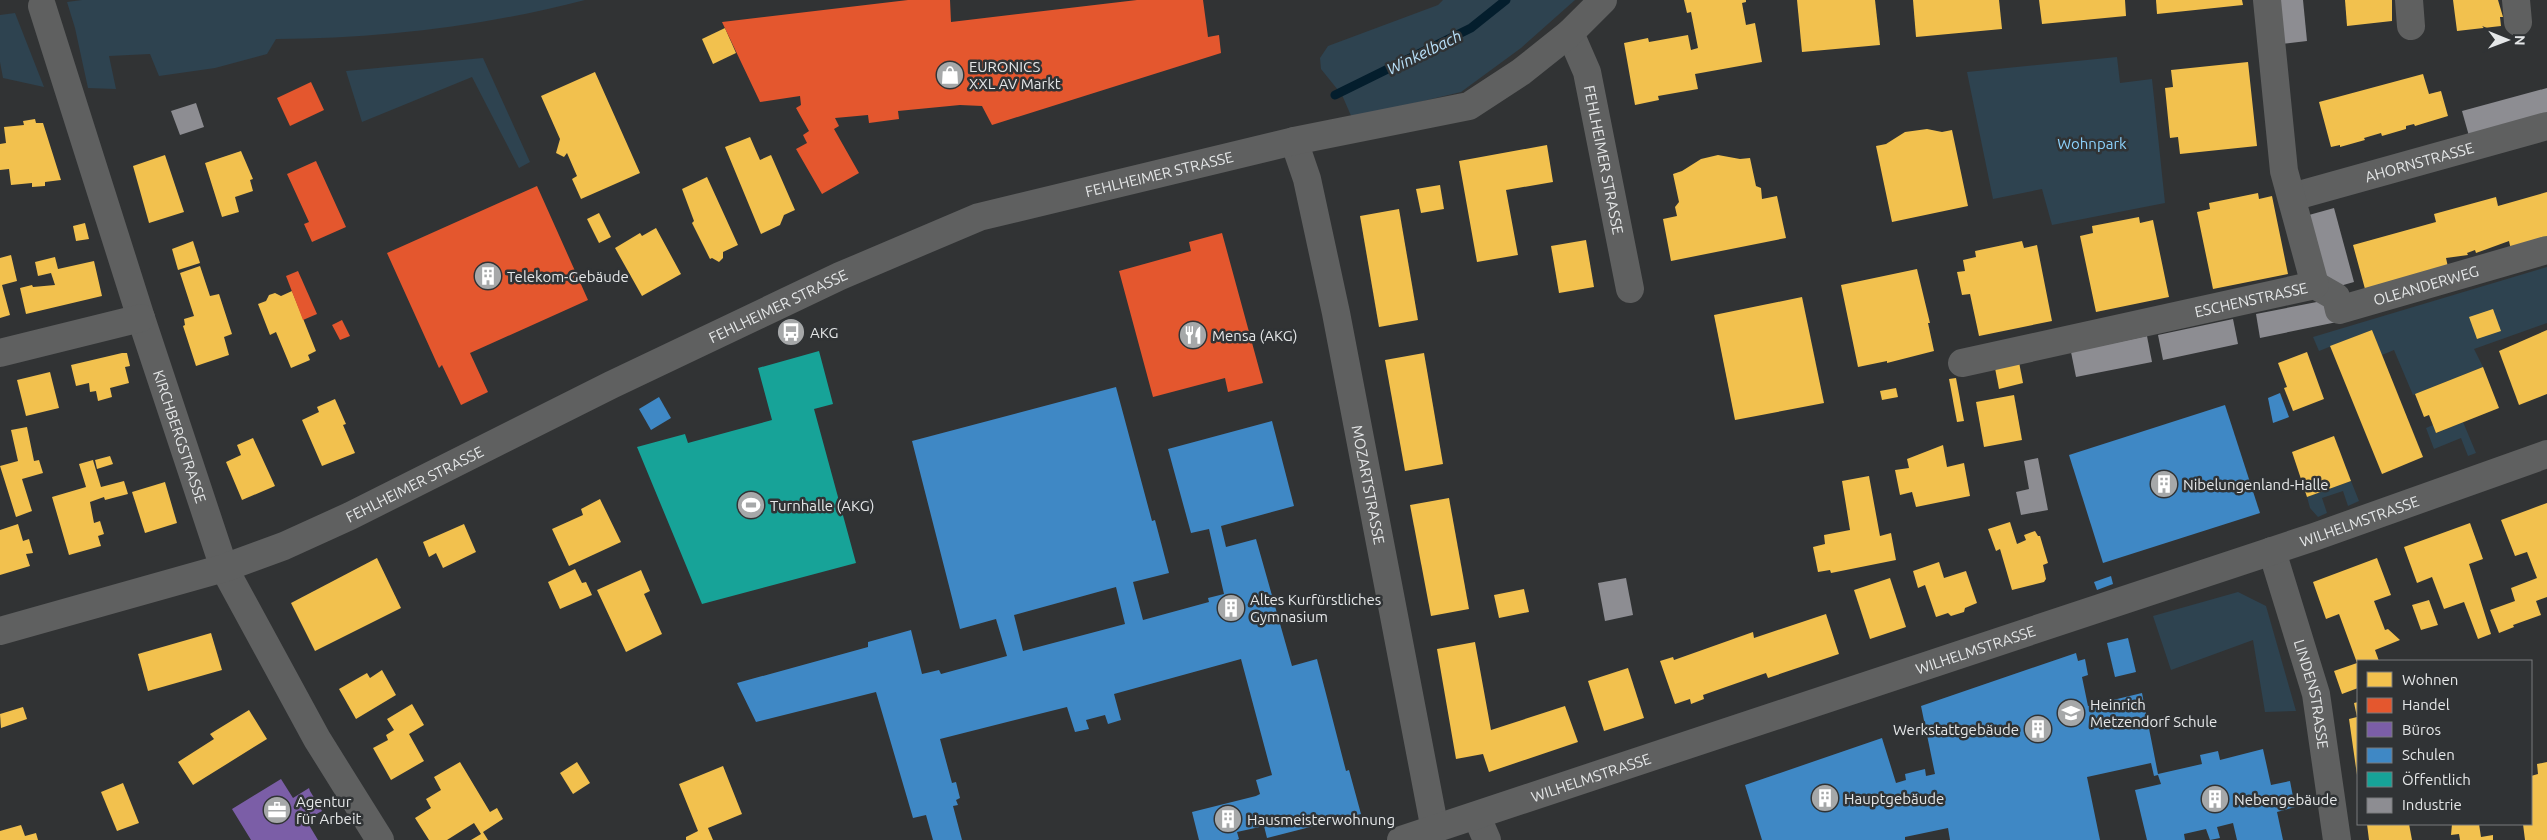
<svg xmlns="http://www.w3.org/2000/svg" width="2547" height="840" font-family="Ubuntu,sans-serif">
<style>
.green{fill:#2e4350}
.homes{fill:#f2c14e}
.shops{fill:#e4572e}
.offices{fill:#7b5ea7}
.schools{fill:#3f88c5;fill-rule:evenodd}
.public{fill:#17a398}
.industry{fill:#8d8d92}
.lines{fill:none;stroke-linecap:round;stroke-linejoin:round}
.stream{stroke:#041e2d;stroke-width:9}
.minor{stroke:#5f6060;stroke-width:28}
.labels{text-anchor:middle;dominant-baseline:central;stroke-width:5;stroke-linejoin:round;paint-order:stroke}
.poi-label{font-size:15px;fill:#e5e7e8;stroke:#303335;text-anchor:start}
.park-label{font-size:15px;fill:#8cd2fc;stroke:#303335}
.street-label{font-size:15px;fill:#e5e7e8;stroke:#303335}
.water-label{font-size:16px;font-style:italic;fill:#bae2fb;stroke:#303335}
</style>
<rect width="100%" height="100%" fill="#313334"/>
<g class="green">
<path d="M82 0H585C485 26 379 39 276 39L267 54 215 68 159 76 150 54 109 56 116 89 88 88 75 28 67 2Z"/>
<path d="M1443 0H1575L1521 48 1461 92 1352 118 1342 95 1321 69 1320 58 1328 46 1438 5Z"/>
<path d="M15 13 44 87 3 78 0 62V15Z"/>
<path d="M2117 57 2120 83 2152 79 2165 203 2052 225 2042 189 1993 199 1967 72Z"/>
<path d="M483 58 530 162 519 168 472 77 362 122 346 71Z"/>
<path d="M2547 267V323L2474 349 2483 367 2413 395 2394 350 2382 355 2372 330 2319 351 2313 337Z"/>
<path d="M2463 422 2476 453 2468 456 2461 438 2434 449 2426 428 2433 425 2437 433Z"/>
<path d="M2351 481 2359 501 2348 506 2343 491 2322 498 2327 513 2318 517 2310 508 2307 497Z"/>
<path d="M2238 592 2266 606 2296 711 2265 712 2253 640 2171 670 2153 616Z"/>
</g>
<g class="homes">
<path d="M1684 0H1746V2L1742 3 1746 25 1755 23 1762 62 1695 74 1698 89 1658 96 1659 100 1635 105 1624 43 1648 38 1649 42 1688 35 1691 50 1698 48 1691 12 1687 13Z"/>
<path d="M1797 0H1875L1880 45 1802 52Z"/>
<path d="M1913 0H1999L2002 29 1916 37Z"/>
<path d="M2039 0H2125L2126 16 2042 24Z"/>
<path d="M2156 0H2242L2243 5 2157 14Z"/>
<path d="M2345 0H2392V21L2347 26Z"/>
<path d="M2453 0H2498L2503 17H2500L2501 26 2457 31Z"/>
<path d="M725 28 736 53 713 64 702 39Z"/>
<path d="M2248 62 2257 146 2180 154 2178 137 2170 138 2165 88 2173 87 2171 70Z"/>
<path d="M595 72 640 173 581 199 572 179 577 176 567 153 564 157 556 153 560 139 541 96Z"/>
<path d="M2423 74 2429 94 2441 91 2448 116 2415 126 2414 124 2406 126V129L2382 136 2381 133 2364 138 2365 140 2340 147V145L2331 147 2319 102Z"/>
<path d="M35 119 36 123H43L61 180 45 182V186L32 187V183L11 185 9 169 0 170V144L6 143 4 127 24 125 23 121Z"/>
<path d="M1927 129 1942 132 1952 130 1968 206 1892 222 1876 146 1886 144 1905 132Z"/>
<path d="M750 137 760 160 771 155 795 210 784 215 780 225 761 234 725 147Z"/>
<path d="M1547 145 1553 182 1506 190 1518 255 1477 262 1459 161Z"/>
<path d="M241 151 253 179 250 180 253 191 235 197 239 212 222 217 205 163Z"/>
<path d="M165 155 184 212 149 223 133 166Z"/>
<path d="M1718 155 1740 159 1750 158 1756 186 1761 188 1762 199 1777 196 1786 238 1671 261 1663 219 1677 216 1675 207 1679 202 1673 174 1682 171 1701 159Z"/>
<path d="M707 177 738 245 723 252V258L719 262 712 258 710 259 692 223 694 221 682 189Z"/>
<path d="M1440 185 1444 209 1421 213 1416 189Z"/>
<path d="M2547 192V240L2511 250 2509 241 2476 253 2475 250 2467 253 2468 255 2446 258 2448 267 2365 289 2353 245 2436 222 2434 214 2496 197 2498 206Z"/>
<path d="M2258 193 2259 199 2272 196 2288 274 2213 289 2197 212 2210 209 2209 203Z"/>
<path d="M1399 209 1418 320 1379 327 1360 216Z"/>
<path d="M599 213 611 237 599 243 587 219Z"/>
<path d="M2139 217 2140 223 2153 220 2169 297 2096 312 2080 236 2093 233 2092 226Z"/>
<path d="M85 223 89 239 76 241 73 226Z"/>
<path d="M656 228 681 274 642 296 615 248 640 233 642 236Z"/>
<path d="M1586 240 1594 287 1559 293 1551 246Z"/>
<path d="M193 241 200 263 178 270 172 249Z"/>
<path d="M2022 241 2024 248 2037 245 2052 321 1979 336 1970 294 1962 295 1957 272 1965 271 1963 260 1976 257 1975 251Z"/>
<path d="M11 255 17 281 2 285 10 315 0 318V258Z"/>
<path d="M55 257 58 269 94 261 102 296 26 314 20 288 32 285 33 287 55 285 51 273 38 276 35 262Z"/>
<path d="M200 266 210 296 219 294 232 334 224 337 229 355 196 366 183 326 185 325 184 319 194 316 180 273Z"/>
<path d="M1917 269 1930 323H1928L1934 351 1887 363V361L1858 367 1841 285Z"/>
<path d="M292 291 316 351 308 355 310 360 291 368 276 332 270 335 258 304 266 301 269 295 275 293 281 296Z"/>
<path d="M1802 297 1824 403 1735 420 1714 315Z"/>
<path d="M2493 309 2501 331 2477 339 2469 317Z"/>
<path d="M2372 330 2423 457 2382 474 2330 346Z"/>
<path d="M2547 330V394L2519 405 2499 351Z"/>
<path d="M2307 352 2324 399 2293 411 2284 388 2287 387 2278 363Z"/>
<path d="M122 353H127L130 366 125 367 129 383 110 388 112 397 98 401 96 391 90 392 89 383 76 386 71 365Z"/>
<path d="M1424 353 1443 464 1405 471 1385 360Z"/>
<path d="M2019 362 2023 383 1999 389 1995 368Z"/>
<path d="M2483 367 2499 408 2436 433 2429 415 2424 417 2415 394Z"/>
<path d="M50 372 59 408 26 416 17 380Z"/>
<path d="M1956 378 1964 421 1957 422 1949 379Z"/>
<path d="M1896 388 1898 397 1882 400 1880 391Z"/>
<path d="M2014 395 2022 440 1984 447 1976 402Z"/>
<path d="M335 399 346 424 343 425 355 453 322 466 302 420 319 412 317 407Z"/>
<path d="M27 427 34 461 39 460 43 473 22 479 32 511 16 517 0 466 18 461 11 430Z"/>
<path d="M2334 436 2351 481 2307 497 2292 452Z"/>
<path d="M253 438 275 486 242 500 226 462 241 455 237 445Z"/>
<path d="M1943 445 1947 467 1964 463 1970 496 1916 507 1912 492 1900 495 1895 470 1909 468 1907 459Z"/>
<path d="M110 456 113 464 97 469 95 460Z"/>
<path d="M93 460 101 487 124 481 128 494 105 500 104 497 90 502 94 523 100 521 104 534 98 536 101 546 69 555 52 497 86 487 79 464Z"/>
<path d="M1869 476 1880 536 1891 533 1896 560 1831 573 1830 570 1818 572 1813 547 1825 544 1824 535 1850 530 1842 481Z"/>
<path d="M165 482 177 523 145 533 132 492Z"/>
<path d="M1449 498 1469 609 1431 616 1410 505Z"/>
<path d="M600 499 621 542 569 566 552 529 583 515 581 509Z"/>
<path d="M2547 503V597L2536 601 2541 615 2513 625 2514 627 2499 633 2490 610 2515 601 2511 588 2537 578 2527 552 2515 556 2501 520Z"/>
<path d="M2010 522 2017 544 2026 540 2024 535 2035 531 2038 536H2040L2048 563 2043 565 2046 579 2044 582 2012 590 2000 549 1996 551 1988 529Z"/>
<path d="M2470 523 2483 559 2469 564 2491 634 2478 639 2464 602 2444 609 2432 577 2417 583 2404 547Z"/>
<path d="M18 524 23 541 29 539 33 553 26 554 30 566 0 575V530Z"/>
<path d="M464 524 476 552 443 568 436 553 429 557 423 542Z"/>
<path d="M377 558 401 608 315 651 291 603Z"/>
<path d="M2377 558 2391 595 2374 601 2385 630 2388 629 2400 640 2375 650 2379 661H2358V688L2342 694 2334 671 2357 663 2339 614 2326 619 2313 582Z"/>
<path d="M1939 562 1944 578 1966 571 1977 603 1965 608 1964 612 1951 616 1948 613 1936 617 1925 585 1918 588 1913 571Z"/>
<path d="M575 569 582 583 586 582 592 595 560 609 548 582Z"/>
<path d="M641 570 650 591 644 594 662 634 626 652 597 590Z"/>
<path d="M1890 578 1906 627 1870 639 1854 590Z"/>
<path d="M1524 589 1529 612 1499 618 1494 595Z"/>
<path d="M2429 600 2438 625 2421 630 2412 605Z"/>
<path d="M1826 614 1839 654 1768 678 1766 673 1703 695 1704 699 1691 704 1690 699 1675 704 1660 661 1673 657 1674 660 1753 632 1754 638Z"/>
<path d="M211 633 222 670 148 691 138 654Z"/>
<path d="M1475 642 1491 730 1565 706 1578 742 1489 772 1483 754 1456 759 1437 649Z"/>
<path d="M1628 668 1644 718 1604 731 1588 681Z"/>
<path d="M382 670 396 695 356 719 339 689 367 673 370 678Z"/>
<path d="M2358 702V775H2357L2349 719 2357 717 2354 703Z"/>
<path d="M412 704 424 725 409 734 424 761 391 780 373 748 388 740 386 735 394 730 387 719Z"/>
<path d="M23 707 27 719 1 728 0 714Z"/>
<path d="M249 710 267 739 193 785 178 762 214 739 210 734Z"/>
<path d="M460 762 490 812 497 808 503 819 483 832 488 840H471L481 834 474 823 447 840H429L415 818 431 808 426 799 441 790 434 777Z"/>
<path d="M577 762 590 783 573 794 560 773Z"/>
<path d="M2547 762V840H2525L2523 824H2531V776L2538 774 2537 764Z"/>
<path d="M723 766 742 814 708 828 713 840H686V837L698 831 679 784Z"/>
<path d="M123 783 139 823 117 831 101 792Z"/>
<path d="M2367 824H2409L2412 840H2369Z"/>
<path d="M2452 824H2479L2481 837 2493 835V840H2460L2459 834 2451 835Z"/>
<path d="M21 825 25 836 36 833 38 840H0V831Z"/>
</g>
<g class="shops">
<path d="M908 0H950L951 22 1137 0H1203L1208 37 1219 35 1221 53 992 125 982 106 960 105 898 111 899 119 869 123 868 115 835 118 839 126 834 129 859 173 822 194 796 149 807 143 803 135 809 131 796 108 801 105 800 96 760 102 722 22Z"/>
<path d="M311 82 324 110 290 126 277 98Z"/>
<path d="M316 161 346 227 312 242 304 224 309 222 287 174Z"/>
<path d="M537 186 588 300 470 353 488 392 461 405 442 365 439 368 387 253Z"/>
<path d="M1222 233 1263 383 1228 392 1225 378 1153 397 1119 271 1191 251 1189 242Z"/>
<path d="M298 271 317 314 303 320 286 276Z"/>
<path d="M342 320 350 336 340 340 332 325Z"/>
</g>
<path class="offices" d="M281 779 293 798 309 788 310 791 322 811 306 820 318 840H251L232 809Z"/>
<g class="schools">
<path d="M1116 387 1152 521 1155 520 1169 573 1133 582 1143 620 1209 602 1208 598 1224 594 1209 529 1191 533 1168 449 1272 421 1294 506 1221 526 1226 547 1256 539 1292 666 1317 659 1346 771 1349 770 1361 814 1267 838 1264 826 1237 832 1239 839 1237 840H1199L1192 812 1256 796 1260 794 1256 780 1272 775 1241 659 1114 694 1121 720 1108 724 1105 715 1086 720 1089 729 1075 732 1067 707 940 739 952 783 956 782 960 798 956 800 958 805 953 806 962 840H933L926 815 913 818 876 692 756 722 737 683 868 647V642L911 630 922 674 939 670 941 674 1007 656 996 619 960 629 912 441ZM1116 587 1125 624 1023 651 1014 615Z"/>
<path d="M2280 393 2289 417 2273 423 2268 398Z"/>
<path d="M659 397 671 418 651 430 639 409Z"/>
<path d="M2225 405 2260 513 2103 563 2069 455Z"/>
<path d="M2111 576 2113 584 2097 590 2094 582Z"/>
<path d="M2128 638 2136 672 2115 677 2107 643Z"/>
<path d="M2076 653 2078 661 2085 659 2088 675 2082 677 2088 706 2142 693 2158 774 2202 764 2200 755 2218 751 2220 760 2263 749 2271 785 2290 781 2295 807 2277 812 2283 840H2237L2233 823 2217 827 2220 838 2210 840 2206 829 2184 834 2185 840H2147L2135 790 2161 784 2158 775 2154 776 2151 763 2087 777 2100 840H1950L1948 828 1905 837V840H1762L1745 785 1882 738 1896 783 1906 780 1905 774 1925 769 1926 776 1935 774 1921 706Z"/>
</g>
<path class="public" d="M819 351 833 404 814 409 856 563 702 604 637 447 685 434 688 443 772 420 758 368Z"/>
<g class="industry">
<path d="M2277 0H2303L2307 41 2281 44Z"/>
<path d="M2547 88V114L2469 136 2462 111Z"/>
<path d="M196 103 204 127 180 135 171 111Z"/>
<path d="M2334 208 2354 282 2329 289 2309 215Z"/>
<path d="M2332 299 2337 322 2260 338 2256 314Z"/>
<path d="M2233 319 2238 344 2163 360 2158 335Z"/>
<path d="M2147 336 2152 362 2076 377 2071 352Z"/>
<path d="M2038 458 2048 510 2021 515 2016 492 2029 489 2024 461Z"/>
<path d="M1626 578 1633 615 1605 621 1598 583Z"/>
</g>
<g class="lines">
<path class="stream" d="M1335 95 1471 28 1506 0"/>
<g class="minor">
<path d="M2409 0 2411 26"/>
<path d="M2516 0 2518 22"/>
<path id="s1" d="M42 6 141 318 224 568 317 739 380 840"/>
<path id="s2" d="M1570 33 1587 72 1630 289"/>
<path id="s3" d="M1294 141 1307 179 1336 313 1435 830"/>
<path id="s4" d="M2292 197 2547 126"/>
<path id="s5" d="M2315 285 2336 297 2339 310 2547 250"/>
<path d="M0 353 141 318"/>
<path id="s6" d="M1962 363 2315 285 2284 171 2267 0"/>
<path id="s7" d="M2272 551 2316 694 2337 840"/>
<path id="s8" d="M0 631 224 568 284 546 350 516 611 385 840 276 979 217 1294 141 1469 106 1521 72 1570 33 1603 0"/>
<path d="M1477 817 1487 840"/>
<path id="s9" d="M1401 840 2314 537 2547 454"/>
</g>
</g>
<defs>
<symbol id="shop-disc" viewBox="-11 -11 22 22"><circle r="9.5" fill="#a6a8a9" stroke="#303335"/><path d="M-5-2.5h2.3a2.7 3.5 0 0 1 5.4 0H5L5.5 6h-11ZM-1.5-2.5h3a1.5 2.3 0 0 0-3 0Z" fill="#fff"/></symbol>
<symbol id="building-disc" viewBox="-11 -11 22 22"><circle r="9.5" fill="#a6a8a9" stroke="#303335"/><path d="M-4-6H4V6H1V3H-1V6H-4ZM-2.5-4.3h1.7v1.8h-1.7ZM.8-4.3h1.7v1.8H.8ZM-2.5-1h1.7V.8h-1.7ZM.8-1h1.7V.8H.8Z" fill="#fff"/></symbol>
<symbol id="bus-disc" viewBox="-11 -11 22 22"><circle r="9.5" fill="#a6a8a9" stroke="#303335"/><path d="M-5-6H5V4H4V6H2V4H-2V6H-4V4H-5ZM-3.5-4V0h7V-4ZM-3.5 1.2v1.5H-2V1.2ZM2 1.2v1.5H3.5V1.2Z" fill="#fff"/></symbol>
<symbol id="restaurant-disc" viewBox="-11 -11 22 22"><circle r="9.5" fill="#a6a8a9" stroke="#303335"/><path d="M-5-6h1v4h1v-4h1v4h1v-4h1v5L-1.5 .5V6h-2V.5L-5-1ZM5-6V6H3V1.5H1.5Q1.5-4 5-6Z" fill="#fff"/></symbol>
<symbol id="stadium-disc" viewBox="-11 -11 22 22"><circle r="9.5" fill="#a6a8a9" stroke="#303335"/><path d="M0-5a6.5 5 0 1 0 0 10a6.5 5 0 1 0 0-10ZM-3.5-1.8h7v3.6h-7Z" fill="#fff"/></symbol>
<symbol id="school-disc" viewBox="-11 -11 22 22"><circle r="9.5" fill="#a6a8a9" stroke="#303335"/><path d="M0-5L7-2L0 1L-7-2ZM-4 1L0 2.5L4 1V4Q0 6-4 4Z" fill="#fff"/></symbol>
<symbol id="office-disc" viewBox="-11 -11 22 22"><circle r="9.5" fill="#a6a8a9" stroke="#303335"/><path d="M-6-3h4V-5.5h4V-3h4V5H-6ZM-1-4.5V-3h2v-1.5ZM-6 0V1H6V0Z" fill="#fff"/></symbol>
</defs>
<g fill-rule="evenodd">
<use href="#shop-disc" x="934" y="59" width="32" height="32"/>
<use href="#building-disc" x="472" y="260" width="32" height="32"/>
<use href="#bus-disc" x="775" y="316" width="32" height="32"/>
<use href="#restaurant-disc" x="1177" y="319" width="32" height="32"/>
<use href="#building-disc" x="2148" y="468" width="32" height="32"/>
<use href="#stadium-disc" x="735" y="489" width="32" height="32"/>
<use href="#building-disc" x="1215" y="592" width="32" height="32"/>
<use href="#school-disc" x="2055" y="697" width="32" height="32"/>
<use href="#building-disc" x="2022" y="713" width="32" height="32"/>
<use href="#building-disc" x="1809" y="782" width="32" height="32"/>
<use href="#building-disc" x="2199" y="783" width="32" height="32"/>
<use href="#office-disc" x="261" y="794" width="32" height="32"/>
<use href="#building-disc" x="1212" y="803" width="32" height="32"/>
</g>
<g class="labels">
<g class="poi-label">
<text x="969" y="66">EURONICS<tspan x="969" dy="17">XXL AV Markt</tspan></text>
<text x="507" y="276">Telekom-Gebäude</text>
<text x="810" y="332">AKG</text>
<text x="1212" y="335">Mensa (AKG)</text>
<text x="2183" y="484">Nibelungenland-Halle</text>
<text x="770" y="505">Turnhalle (AKG)</text>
<text x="1250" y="599">Altes Kurfürstliches<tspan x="1250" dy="17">Gymnasium</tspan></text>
<text x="2090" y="704">Heinrich<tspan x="2090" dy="17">Metzendorf Schule</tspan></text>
<text x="2019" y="729" text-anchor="end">Werkstattgebäude</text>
<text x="1844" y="798">Hauptgebäude</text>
<text x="2234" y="799">Nebengebäude</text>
<text x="296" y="801">Agentur<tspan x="296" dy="17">für Arbeit</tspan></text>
<text x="1247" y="819">Hausmeisterwohnung</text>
</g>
<g class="park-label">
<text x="2092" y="143">Wohnpark</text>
</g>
<g class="street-label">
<text stroke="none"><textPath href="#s2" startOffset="132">FEHLHEIMER STRASSE</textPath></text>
<text stroke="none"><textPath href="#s4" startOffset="132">AHORNSTRASSE</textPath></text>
<text stroke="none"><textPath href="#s8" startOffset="1251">FEHLHEIMER STRASSE</textPath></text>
<text stroke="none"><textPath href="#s5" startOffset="128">OLEANDERWEG</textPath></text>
<text stroke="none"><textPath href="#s6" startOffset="296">ESCHENSTRASSE</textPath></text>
<text stroke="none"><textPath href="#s8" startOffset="846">FEHLHEIMER STRASSE</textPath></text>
<text stroke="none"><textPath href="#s1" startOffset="452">KIRCHBERGSTRASSE</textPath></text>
<text stroke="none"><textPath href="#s8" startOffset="441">FEHLHEIMER STRASSE</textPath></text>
<text stroke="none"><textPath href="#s3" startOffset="352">MOZARTSTRASSE</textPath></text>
<text stroke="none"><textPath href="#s9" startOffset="1010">WILHELMSTRASSE</textPath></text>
<text stroke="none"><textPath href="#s9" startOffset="605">WILHELMSTRASSE</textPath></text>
<text stroke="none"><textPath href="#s7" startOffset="149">LINDENSTRASSE</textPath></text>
<text stroke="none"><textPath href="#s9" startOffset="200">WILHELMSTRASSE</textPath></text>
</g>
<g class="water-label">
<text transform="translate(1424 52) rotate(-26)">Winkelbach</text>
</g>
</g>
<rect x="2357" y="660" width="175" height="165" fill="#303335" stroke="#787b7d"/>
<rect x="2367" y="672" width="25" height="15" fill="#f2c14e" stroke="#787b7d"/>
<text x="2402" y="685" font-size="15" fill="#e5e7e8">Wohnen</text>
<rect x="2367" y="698" width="25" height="15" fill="#e4572e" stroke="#787b7d"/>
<text x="2402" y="710" font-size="15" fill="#e5e7e8">Handel</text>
<rect x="2367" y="722" width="25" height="15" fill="#7b5ea7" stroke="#787b7d"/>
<text x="2402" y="735" font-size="15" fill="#e5e7e8">Büros</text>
<rect x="2367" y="748" width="25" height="15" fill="#3f88c5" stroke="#787b7d"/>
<text x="2402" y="760" font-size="15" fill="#e5e7e8">Schulen</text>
<rect x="2367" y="772" width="25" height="15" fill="#17a398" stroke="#787b7d"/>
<text x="2402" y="785" font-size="15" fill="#e5e7e8">Öffentlich</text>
<rect x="2367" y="798" width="25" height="15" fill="#8d8d92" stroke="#787b7d"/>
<text x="2402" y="810" font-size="15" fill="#e5e7e8">Industrie</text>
<g transform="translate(2507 40) rotate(91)" stroke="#303335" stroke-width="4" paint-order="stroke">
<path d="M0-4L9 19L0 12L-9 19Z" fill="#e5e7e8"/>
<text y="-8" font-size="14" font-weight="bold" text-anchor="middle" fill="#e5e7e8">N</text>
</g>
</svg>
